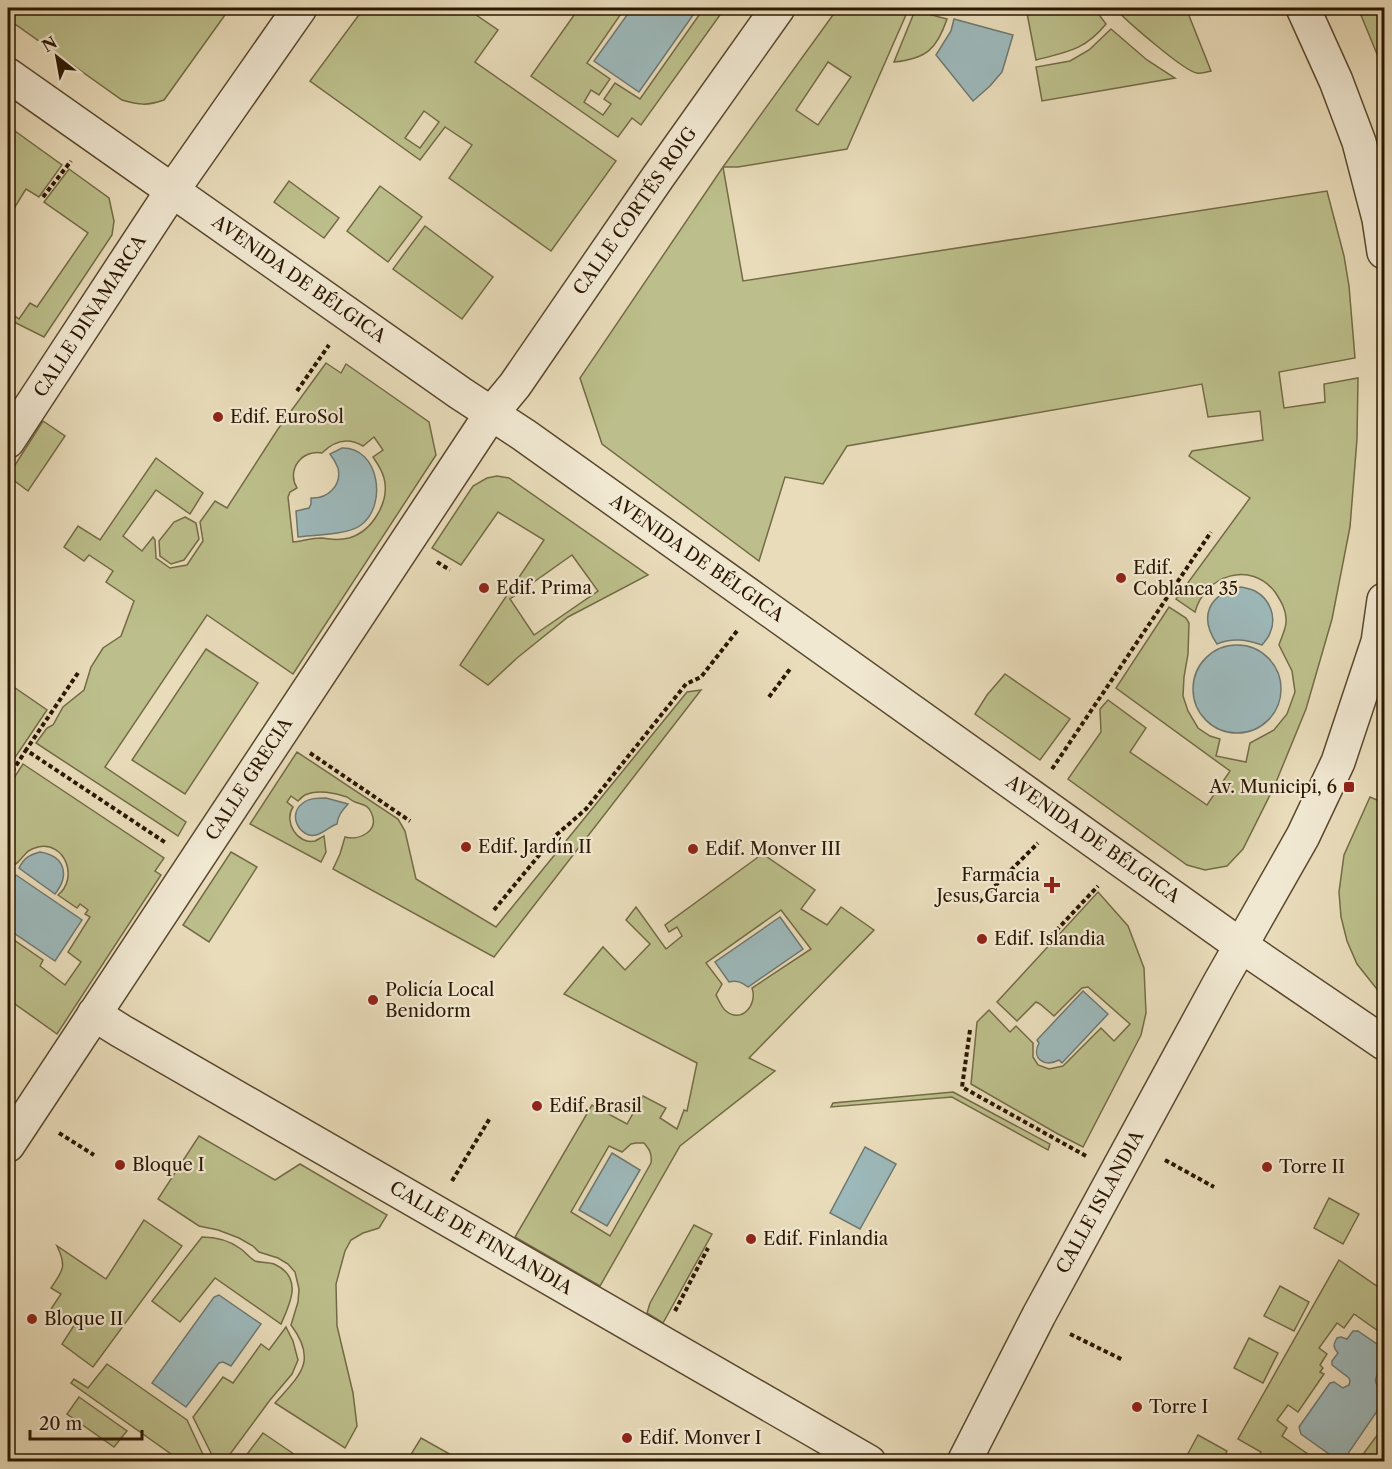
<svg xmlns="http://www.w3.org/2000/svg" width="1392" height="1469" font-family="'Libre Caslon Text',serif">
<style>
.green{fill:#bcbf8b;stroke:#746b46;stroke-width:1.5;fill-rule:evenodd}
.water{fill:#9db9bb;stroke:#6f7870;stroke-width:1.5}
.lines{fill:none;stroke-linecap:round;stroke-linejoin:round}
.street-casing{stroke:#5a482e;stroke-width:36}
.path{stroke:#2b1700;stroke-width:4;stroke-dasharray:4.5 3;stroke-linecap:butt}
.street{stroke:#f1e8d2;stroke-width:33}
.poi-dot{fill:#8f2418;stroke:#f1e8d2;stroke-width:2}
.labels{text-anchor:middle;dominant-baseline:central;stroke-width:4.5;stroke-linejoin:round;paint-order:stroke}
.street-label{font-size:18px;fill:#2b1700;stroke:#f1e8d2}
.poi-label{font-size:18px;fill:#2b1700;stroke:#f1e8d2;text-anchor:start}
</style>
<rect width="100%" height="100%" fill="#e9dcba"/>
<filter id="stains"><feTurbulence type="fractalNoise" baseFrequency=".00333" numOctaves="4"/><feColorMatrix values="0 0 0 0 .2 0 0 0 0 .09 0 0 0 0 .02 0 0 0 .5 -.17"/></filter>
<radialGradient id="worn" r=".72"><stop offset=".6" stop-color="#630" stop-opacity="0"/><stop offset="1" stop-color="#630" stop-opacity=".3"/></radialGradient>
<g class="green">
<path d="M8 8H230L164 100C147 106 139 105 122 100L8 19Z"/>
<path d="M364 8H466L498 30 475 62 616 161 551 251 449 178 472 145 445 127 420 160 310 81ZM424 111 439 122 420 148 405 138Z"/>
<path d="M579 8H625L587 63 610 79 599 95 591 90 584 102 603 115 611 104 604 99 615 83 640 99 704 8H725L641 125 632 118 618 137 531 76Z"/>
<path d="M838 8H909L847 149 738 167H723L743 281 1327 191 1344 256 1349 286 1355 358 1279 372 1284 408 1325 402 1324 384 1358 378 1357 439 1350 527 1332 619 1306 709 1274 787 1243 849 1227 866 1205 870 1187 865 1068 779 1101 732 1100 709 1108 700 1146 728 1130 752 1207 805 1230 771 1116 688 1169 607 1186 618 1189 623 1188 654 1184 677 1183 696 1188 711 1198 728 1210 736 1220 739 1216 756 1246 762 1250 743 1274 730 1287 714 1295 692 1292 671 1279 645C1281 638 1286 629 1286 622 1287 611 1281 601 1275 592 1251 560 1205 575 1195 612L1176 599 1250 498 1189 456 1192 451 1263 440 1260 411 1208 417 1202 384 847 446 823 484 785 477 759 561 602 444 580 378 723 167ZM828 62 851 77 818 125 796 110Z"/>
<path d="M916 8H923L924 13 947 19C937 49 926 59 894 62Z"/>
<path d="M1026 8H1094L1106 24C1085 50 1067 52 1036 60Z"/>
<path d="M1115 8H1186L1211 71C1207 72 1201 74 1197 73 1185 72 1124 19 1115 8Z"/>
<path d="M1358 8H1384V71Z"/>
<path d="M1111 29 1147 60 1175 78 1042 101 1036 67 1070 61 1089 50Z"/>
<path d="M8 126 62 165 39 197 26 189 8 218Z"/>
<path d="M69 169 109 198 114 221 112 235 44 337 8 319V311L19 319 30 303 37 307 88 233 44 202Z"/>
<path d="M289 181 339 218 324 238 274 202Z"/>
<path d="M380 186 422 217 388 262 347 231Z"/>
<path d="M425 226 493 277 462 319 393 269Z"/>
<path d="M326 363 341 373 346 364 429 422 436 455 293 674 207 615 105 767 186 822 178 836 36 743 47 728 53 725 63 707 84 690 91 667 103 648 121 636 134 601 106 582 113 571 89 555 84 561 64 547 78 526 100 540 156 458 203 493 190 514 156 490 123 536 142 551 153 537 155 540 156 558 170 568 187 565 203 541 200 522 215 501 227 508 278 429ZM374 437 383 450 373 457C377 463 382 470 384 478 390 501 373 531 349 538 337 541 332 539 321 538 312 538 302 541 293 542L288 497 290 492 297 488C286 470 302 449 322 453 334 441 348 437 363 446Z"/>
<path d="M43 421 65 436 28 491 8 476Z"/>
<path d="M497 476 509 478 648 575 568 617 517 658 488 685 460 665 544 540 498 512 461 565 432 548 473 486 487 478ZM572 555 598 591 534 635 510 599Z"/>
<path d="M185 517 196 523 199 539 184 560 171 564 160 556 159 541 174 522Z"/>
<path d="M206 649 258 683 185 794 132 760Z"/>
<path d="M1005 674 1070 719 1040 760 975 714 987 695Z"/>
<path d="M8 683 47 710 8 768Z"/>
<path d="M701 690 494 957 333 869 340 854 345 837C361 841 380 830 371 812 367 804 362 805 355 802 352 801 350 799 347 797 336 793 317 789 305 795 303 796 300 799 298 801L291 796 287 802 293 807C283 822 298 845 315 841 317 840 322 837 324 836L326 852 321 862 250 824 297 752 398 819 405 831 416 879 496 927 687 692Z"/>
<path d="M23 764 164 858 155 871 161 875 57 1034 8 999V936L43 960 40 966 65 985 81 962 68 952 90 917 85 914 88 910 80 904 77 908 58 895C79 878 65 841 38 847 26 850 26 854 19 861 17 864 11 867 8 869V787Z"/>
<path d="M1370 797 1384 803V996L1380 993 1357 964 1347 941 1341 917 1339 892 1344 855Z"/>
<path d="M231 852 257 867 209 942 183 925Z"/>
<path d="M761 855 767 857 815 890 801 909 827 925 841 907 874 930 749 1058 775 1071 680 1146 600 1286 515 1237 592 1105 627 1124 643 1096 666 1108 660 1118 677 1129 684 1110 687 1111 697 1063 564 994 603 947 625 970 650 944 626 920 636 907 666 949 682 936 677 927 669 932 665 925ZM781 910 811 949 752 988C758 1005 741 1024 726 1011 721 1007 719 1000 716 995L722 984 706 963ZM636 1143H644C650 1150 652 1154 651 1163L610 1236 571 1212 609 1146 622 1152 631 1144Z"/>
<path d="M1098 892 1128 926 1144 968 1146 1013 1141 1035 1083 1147 1058 1134 971 1084 977 1022 989 1010 1010 1032 1016 1026 1033 1043V1057L1038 1065 1049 1069 1063 1066 1101 1028 1114 1041 1130 1024 1088 987 1082 988 1054 1016 1040 1004 1036 1002 1017 1021 997 1002Z"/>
<path d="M953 1092 1050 1144 1048 1150 952 1097 831 1107 833 1103Z"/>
<path d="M199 1136 275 1180 300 1164 387 1215 379 1228 363 1233 351 1240 345 1251 336 1284 337 1326 353 1393 357 1426 345 1448 275 1403C300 1375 318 1361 291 1325L298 1302 299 1289 295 1272 288 1264 278 1258 259 1252 253 1246 239 1238 218 1230 199 1226 158 1199Z"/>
<path d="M1329 1198 1359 1214 1343 1244 1314 1228Z"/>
<path d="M144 1220 182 1246 93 1367 62 1344 75 1324 51 1309 61 1294 51 1288C63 1270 67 1267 57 1246L106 1279Z"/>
<path d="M694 1225 712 1234 663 1323 647 1313 650 1303Z"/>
<path d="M202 1237C216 1237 229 1240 241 1249 245 1252 250 1258 255 1261 261 1263 268 1262 274 1264 303 1277 291 1302 281 1324L215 1278 180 1322 152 1301Z"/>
<path d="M1339 1260 1384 1291V1335L1354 1314 1344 1328 1337 1323 1319 1348 1327 1354 1320 1365 1323 1368 1320 1372 1324 1374 1298 1412 1288 1405 1277 1420 1287 1428 1282 1436 1318 1461H1256L1261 1452 1238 1439Z"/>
<path d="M1280 1286 1309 1302 1294 1331 1264 1316Z"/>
<path d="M286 1327 293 1341 298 1360 292 1374 270 1400 225 1461H215L193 1417 223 1377 233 1383 261 1344 269 1350Z"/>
<path d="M1249 1338 1278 1353 1263 1383 1234 1368Z"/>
<path d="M107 1364 187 1420 206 1461H181L71 1383 74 1379 88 1388Z"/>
<path d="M79 1397 127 1431 114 1447 67 1414Z"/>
<path d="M1384 1426V1461H1358Z"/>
<path d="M263 1433 304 1461H242Z"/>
<path d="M1198 1435 1227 1451 1222 1461H1184Z"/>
<path d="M421 1438 462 1461H407Z"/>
</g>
<g class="water">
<path d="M632 8H698L639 92 594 61Z"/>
<path d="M954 19 1013 35 1002 72 990 86 973 101 936 55 951 31Z"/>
<path d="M342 448C379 447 388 505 361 525 348 535 315 535 298 537L296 511 309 508 311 504V498C328 499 342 485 338 468 336 463 333 458 330 454Z"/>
<path d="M1241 587C1246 588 1251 589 1255 591 1270 599 1277 617 1270 633 1269 637 1265 641 1262 645 1247 640 1233 637 1217 644 1198 616 1209 594 1241 587Z"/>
<circle cx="1237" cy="689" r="44"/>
<path d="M326 798 348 804C342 811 338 815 337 824 330 826 324 833 316 835 301 839 286 815 303 803 309 798 318 798 326 798Z"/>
<path d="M40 852C65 856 70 875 55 894L19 868C24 858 29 855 40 852Z"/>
<path d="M16 875 82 920 55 961 8 929V886Z"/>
<path d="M780 917 803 949 748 987C741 982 737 980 729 982L715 962Z"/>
<path d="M1083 991 1108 1014 1062 1063 1059 1060C1044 1068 1031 1058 1039 1043L1037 1040Z"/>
<path d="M865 1147 896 1164 860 1229 830 1213Z"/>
<path d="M612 1153 640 1170 607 1226 579 1210Z"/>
<path d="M219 1295 261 1324 231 1366 223 1362 219 1363 186 1407 152 1383 214 1297Z"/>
<path d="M1353 1331H1358L1384 1349C1384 1354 1385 1360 1383 1365 1377 1378 1369 1379 1384 1392V1401L1345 1458 1341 1460 1336 1459 1301 1434 1299 1427 1330 1383 1334 1382 1343 1388 1349 1385 1350 1381 1349 1378 1332 1365V1361L1338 1353C1333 1347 1333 1345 1337 1338L1341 1337 1347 1339Z"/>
</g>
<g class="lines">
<defs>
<g id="street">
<path d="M1303 8 1336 81 1359 142 1379 219 1384 252"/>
<path d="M8 75 460 393 524 435 1240 945 1384 1043"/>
<path d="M8 441 172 191 300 8"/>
<path d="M94 1014 121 1031 869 1462"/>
<path d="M8 1145 491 414 515 385 658 177 778 8"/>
<path d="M964 1462 1039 1315 1219 984 1303 836 1338 762 1378 642 1384 600"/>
</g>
</defs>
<use href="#street" class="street-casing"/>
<g class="path">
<path d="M43 197 71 161"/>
<path d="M297 391 329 345"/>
<path d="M437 562 450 570"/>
<path d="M78 673 26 750 166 843"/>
<path d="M769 697 790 669"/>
<path d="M310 753 410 821"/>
<path d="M1052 769 1211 532"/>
<path d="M8 778 26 750"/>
<path d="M979 902 1038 843"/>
<path d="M494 910 554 837 586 809 686 684 701 677 737 631"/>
<path d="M1051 936 1098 886"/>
<path d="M970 1030 962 1087 1086 1156"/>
<path d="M59 1133 94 1155"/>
<path d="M1165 1160 1214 1187"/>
<path d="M452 1181 490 1118"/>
<path d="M675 1311 708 1248"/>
<path d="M1070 1334 1123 1360"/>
</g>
<use href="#street" class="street"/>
</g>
<g class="poi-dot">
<circle cx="218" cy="417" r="6"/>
<circle cx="1121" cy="578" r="6"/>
<circle cx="484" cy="588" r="6"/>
<rect x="1343" y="781" width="12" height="12" rx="3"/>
<circle cx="466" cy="847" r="6"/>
<circle cx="693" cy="849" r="6"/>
<path d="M1049 876h6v6h6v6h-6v6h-6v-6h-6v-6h6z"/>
<circle cx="982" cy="939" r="6"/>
<circle cx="373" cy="1000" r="6"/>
<circle cx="537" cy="1106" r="6"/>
<circle cx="120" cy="1165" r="6"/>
<circle cx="1267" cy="1167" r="6"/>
<circle cx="751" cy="1239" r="6"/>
<circle cx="32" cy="1319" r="6"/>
<circle cx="1137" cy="1407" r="6"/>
<circle cx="627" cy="1438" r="6"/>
</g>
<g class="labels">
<g class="street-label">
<text transform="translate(635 211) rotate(-55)">CALLE CORTÉS ROIG</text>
<text transform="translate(299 279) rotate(35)">AVENIDA DE BÉLGICA</text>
<text transform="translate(90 316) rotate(-57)">CALLE DINAMARCA</text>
<text transform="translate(697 558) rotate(35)">AVENIDA DE BÉLGICA</text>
<text transform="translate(249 779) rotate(-57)">CALLE GRECIA</text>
<text transform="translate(1093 839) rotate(35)">AVENIDA DE BÉLGICA</text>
<text transform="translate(1100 1202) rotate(-61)">CALLE ISLANDIA</text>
<text transform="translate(481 1238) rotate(30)">CALLE DE FINLANDIA</text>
</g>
<g class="poi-label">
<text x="230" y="417">Edif. EuroSol</text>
<text x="1133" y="568">Edif.<tspan x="1133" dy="21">Coblanca 35</tspan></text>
<text x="496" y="588">Edif. Prima</text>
<text x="1337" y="787" text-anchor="end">Av. Municipi, 6</text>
<text x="478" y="847">Edif. Jardín II</text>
<text x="705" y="849">Edif. Monver III</text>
<text x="1040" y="875" text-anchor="end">Farmacia<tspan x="1040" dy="21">Jesus Garcia</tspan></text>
<text x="994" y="939">Edif. Islandia</text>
<text x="385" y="990">Policía Local<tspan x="385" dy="21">Benidorm</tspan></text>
<text x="549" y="1106">Edif. Brasil</text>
<text x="132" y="1165">Bloque I</text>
<text x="1279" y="1167">Torre II</text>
<text x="763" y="1239">Edif. Finlandia</text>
<text x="44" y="1319">Bloque II</text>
<text x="1149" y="1407">Torre I</text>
<text x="639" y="1438">Edif. Monver I</text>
</g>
</g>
<rect width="1392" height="1469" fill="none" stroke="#e9dcba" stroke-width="30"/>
<rect x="9" y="9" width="1374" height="1451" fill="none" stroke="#2b1700" stroke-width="3"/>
<rect x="15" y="15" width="1362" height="1439" fill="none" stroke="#2b1700" stroke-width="1.5"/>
<g transform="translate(57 57) rotate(329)" stroke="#f1e8d2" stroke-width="4.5" paint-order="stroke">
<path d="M0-4.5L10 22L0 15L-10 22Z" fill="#2b1700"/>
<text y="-9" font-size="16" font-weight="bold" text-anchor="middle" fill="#2b1700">N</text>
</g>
<path d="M30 1430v9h112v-9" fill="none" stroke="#2b1700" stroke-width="3"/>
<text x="39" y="1430" font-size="18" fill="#2b1700" stroke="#f1e8d2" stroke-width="4.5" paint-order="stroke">20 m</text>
<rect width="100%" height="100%" filter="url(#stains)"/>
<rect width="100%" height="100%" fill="url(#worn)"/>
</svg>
